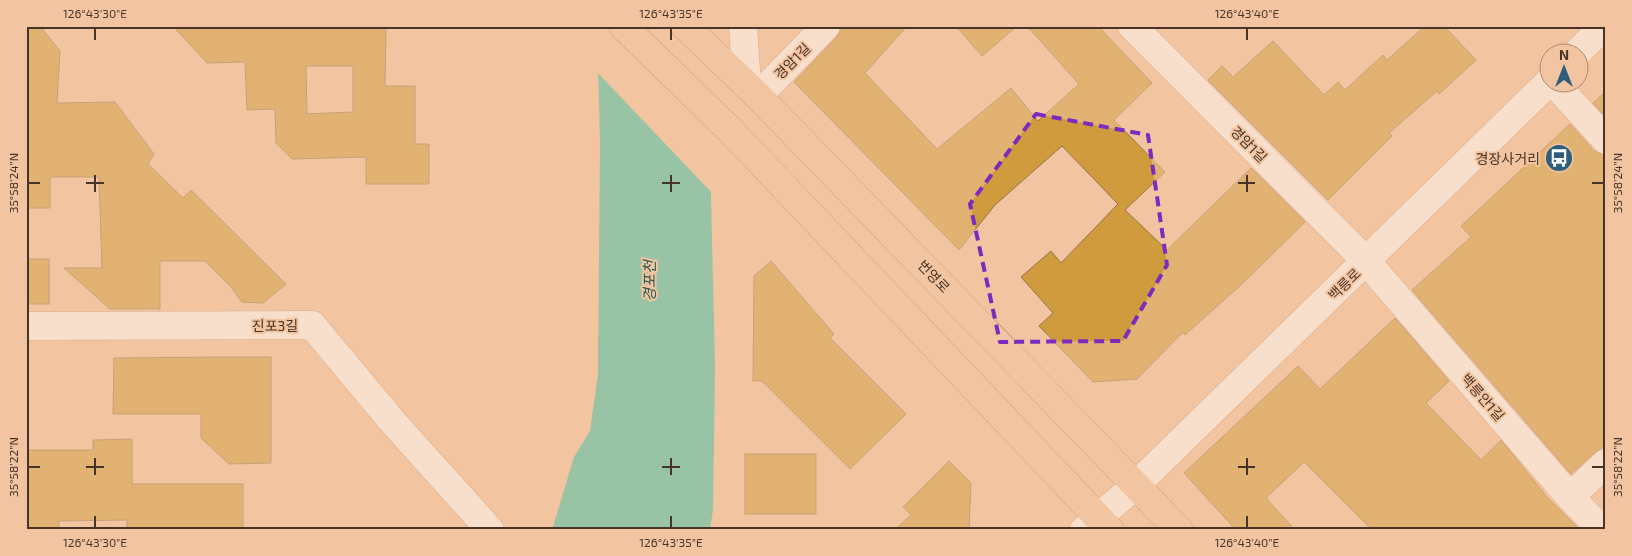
<svg xmlns="http://www.w3.org/2000/svg" width="1632" height="556" font-family="'Exo 2','Noto Sans KR',sans-serif">
<style>
.water{fill:#2cc2aa}
.pier{fill:#f2c4a1}
.building{fill:#cf9b3d;stroke:#92764a;fill-rule:evenodd}
.lines{fill:none;stroke-linecap:round;stroke-linejoin:round}
.street-casing{stroke:#bb8f6e;stroke-width:29}
.secondary-casing{stroke:#bb8f6e;stroke-width:29}
.primary-casing{stroke:#ae7950;stroke-width:29}
.street{stroke:#fff;stroke-width:28}
.secondary{stroke:#fff;stroke-width:28}
.primary{stroke:#efc5a3;stroke-width:28}
.marked{fill:none;stroke:#7b2cbf;stroke-width:4;stroke-dasharray:10 6;stroke-linejoin:round}
.ticks{fill:none;stroke:#473426;stroke-width:2}
.labels{text-anchor:middle;dominant-baseline:central;stroke-width:4;stroke-linejoin:round;paint-order:stroke}
.street-label{font-size:14px;fill:#473426;stroke:#f2c4a1}
.poi-label{font-size:14px;fill:#473426;stroke:#f2c4a1;text-anchor:end}
.water-label{font-size:15px;font-style:italic;fill:#225b50;stroke:#f2c4a1}
.neatline{fill:none;stroke:#473426;stroke-width:2}
.ticks-label{font-size:12px;text-anchor:middle;fill:#473426}
</style>
<rect width="100%" height="100%" fill="#f2c4a1"/>
<path class="water" d="M597 26 710 155 715 365 713 509 710 530H552L574 457 590 431 598 374 600 141Z"/>
<path class="pier" d="M594 26H711L713 194 595 70Z"/>
<g class="building">
<path d="M26 26H40L60 51 57 103 115 102 154 154 148 164 183 198 191 190 286 284 263 303 242 302 231 287 205 261H160V309H110L64 268H102L99 177H50V208H26Z"/>
<path d="M173 26H386L385 86H415V144H429V184H366V157L292 159 276 143 275 109 247 110 245 62 207 63ZM306 66H353V112L307 114Z"/>
<path d="M841 26H907L865 73 937 149 1011 88 1038 121 1079 84 1027 26H1098L1152 83 1114 120 1165 172 1125 210 1167 250 1251 168 1305 222 1243 283 1185 335 1183 332 1137 379 1093 382 1039 326 1053 313 1021 277 1051 251 1061 263 1118 204 1062 146 995 205 959 250 794 82 837 37Z"/>
<path d="M956 26H1017L982 56Z"/>
<path d="M1425 26H1444L1476 60 1439 94 1437 91 1389 133 1392 136 1328 200 1208 80 1222 66 1233 77 1273 41 1324 95 1338 82 1345 90 1383 55 1387 60Z"/>
<path d="M1606 91V117L1593 103Z"/>
<path d="M1570 124 1594 151 1606 155V445L1595 452 1571 474 1412 290 1471 237 1461 226Z"/>
<rect x="26" y="259" width="23" height="45"/>
<path d="M771 261 834 334 830 338 906 414 850 469 762 381H753L754 276Z"/>
<path d="M1395 318 1449 381 1426 403 1481 460 1501 440 1547 497 1580 530H1372L1304 462 1266 498 1295 530H1236L1184 473 1298 366 1320 389Z"/>
<path d="M223 357H271V463L229 464 201 438V414H113L114 358Z"/>
<path d="M132 439V484H243V530H127V520L59 521V530H26V450H93V440Z"/>
<rect x="745" y="454" width="71" height="60"/>
<path d="M949 461 971 483 969 530H895L911 515 903 507Z"/>
</g>
<g class="lines">
<defs>
<g id="street">
<path d="M743 26 747 85"/>
<path d="M1132 26 1367 262 1570 497 1602 530"/>
<path d="M1553 82 1606 140"/>
<path d="M758 96 826 26"/>
<path d="M26 326 312 325 392 421 490 530"/>
<path d="M1570 497 1606 463"/>
</g>
<g id="secondary">
<path d="M1578 52 1604 26"/>
<path d="M1084 530 1136 485 1550 81"/>
</g>
<g id="primary">
<path d="M623 26 730 130 1110 530"/>
<path d="M685 26 758 96 1179 530"/>
</g>
</defs>
<use href="#street" class="street-casing"/>
<use href="#secondary" class="secondary-casing"/>
<use href="#primary" class="primary-casing"/>
<use href="#street" class="street"/>
<use href="#secondary" class="secondary"/>
<use href="#primary" class="primary"/>
</g>
<path d="M0 0H1632V556H0ZM1036 114 1148 135 1167 265 1123 341 1000 342 970 204Z" fill="#f2c4a1" fill-opacity=".55" fill-rule="evenodd"/>
<path class="marked" d="M1036 114 1148 135 1167 265 1123 341 1000 342 970 204Z"/>
<path class="ticks" d="M95 28V40M671 28V40M1247 28V40M95 175V192M671 175V192M1247 175V192M28 183H40M86 183H104M662 183H680M1238 183H1255M1592 183H1604M95 458V475M671 458V475M1247 458V475M28 467H40M86 467H104M662 467H680M1238 467H1255M1592 467H1604M95 516V528M671 516V528M1247 516V528"/>
<defs>
<symbol id="bus-disc" viewBox="-11 -11 22 22"><circle r="9.5" fill="#2e5e7c" stroke="#f2c4a1"/><path d="M-5-6H5V4H4V6H2V4H-2V6H-4V4H-5ZM-3.5-4V0h7V-4ZM-3.5 1.2v1.5H-2V1.2ZM2 1.2v1.5H3.5V1.2Z" fill="#fff"/></symbol>
</defs>
<g fill-rule="evenodd">
<use href="#bus-disc" x="1543" y="142" width="32" height="32"/>
</g>
<g class="labels">
<g class="street-label">
<text transform="translate(792 61) rotate(-45)">경암1길</text>
<text transform="translate(1249 144) rotate(45)">경암1길</text>
<text transform="translate(934 276) rotate(46)">번영로</text>
<text transform="translate(1344 284) rotate(-44)">백릉로</text>
<text x="275" y="325">진포3길</text>
<text transform="translate(1483 397) rotate(49)">백릉안1길</text>
</g>
<g class="poi-label">
<text x="1540" y="158">경장사거리</text>
</g>
<g class="water-label">
<text transform="translate(649 281) rotate(-90)">경포천</text>
</g>
</g>
<rect width="1632" height="556" fill="none" stroke="#f2c4a1" stroke-width="55"/>
<g transform="translate(1564 68)"><circle r="24" fill="#f2c4a1" stroke="#ae8a70"/>
<path d="M0-4L9 19L0 12L-9 19Z" fill="#2e5e7c"/>
<text y="-8" font-size="14" font-weight="bold" text-anchor="middle" fill="#473426">N</text>
</g>
<rect x="28" y="28" width="1576" height="500" class="neatline"/>
<g class="ticks-label">
<text x="95" y="18">126°43'30"E</text>
<text x="671" y="18">126°43'35"E</text>
<text x="1247" y="18">126°43'40"E</text>
<text transform="translate(14 183) rotate(-90)" y="4">35°58'24"N</text>
<text transform="translate(1618 183) rotate(-90)" y="4">35°58'24"N</text>
<text transform="translate(14 467) rotate(-90)" y="4">35°58'22"N</text>
<text transform="translate(1618 467) rotate(-90)" y="4">35°58'22"N</text>
<text x="95" y="547">126°43'30"E</text>
<text x="671" y="547">126°43'35"E</text>
<text x="1247" y="547">126°43'40"E</text>
</g>
</svg>
